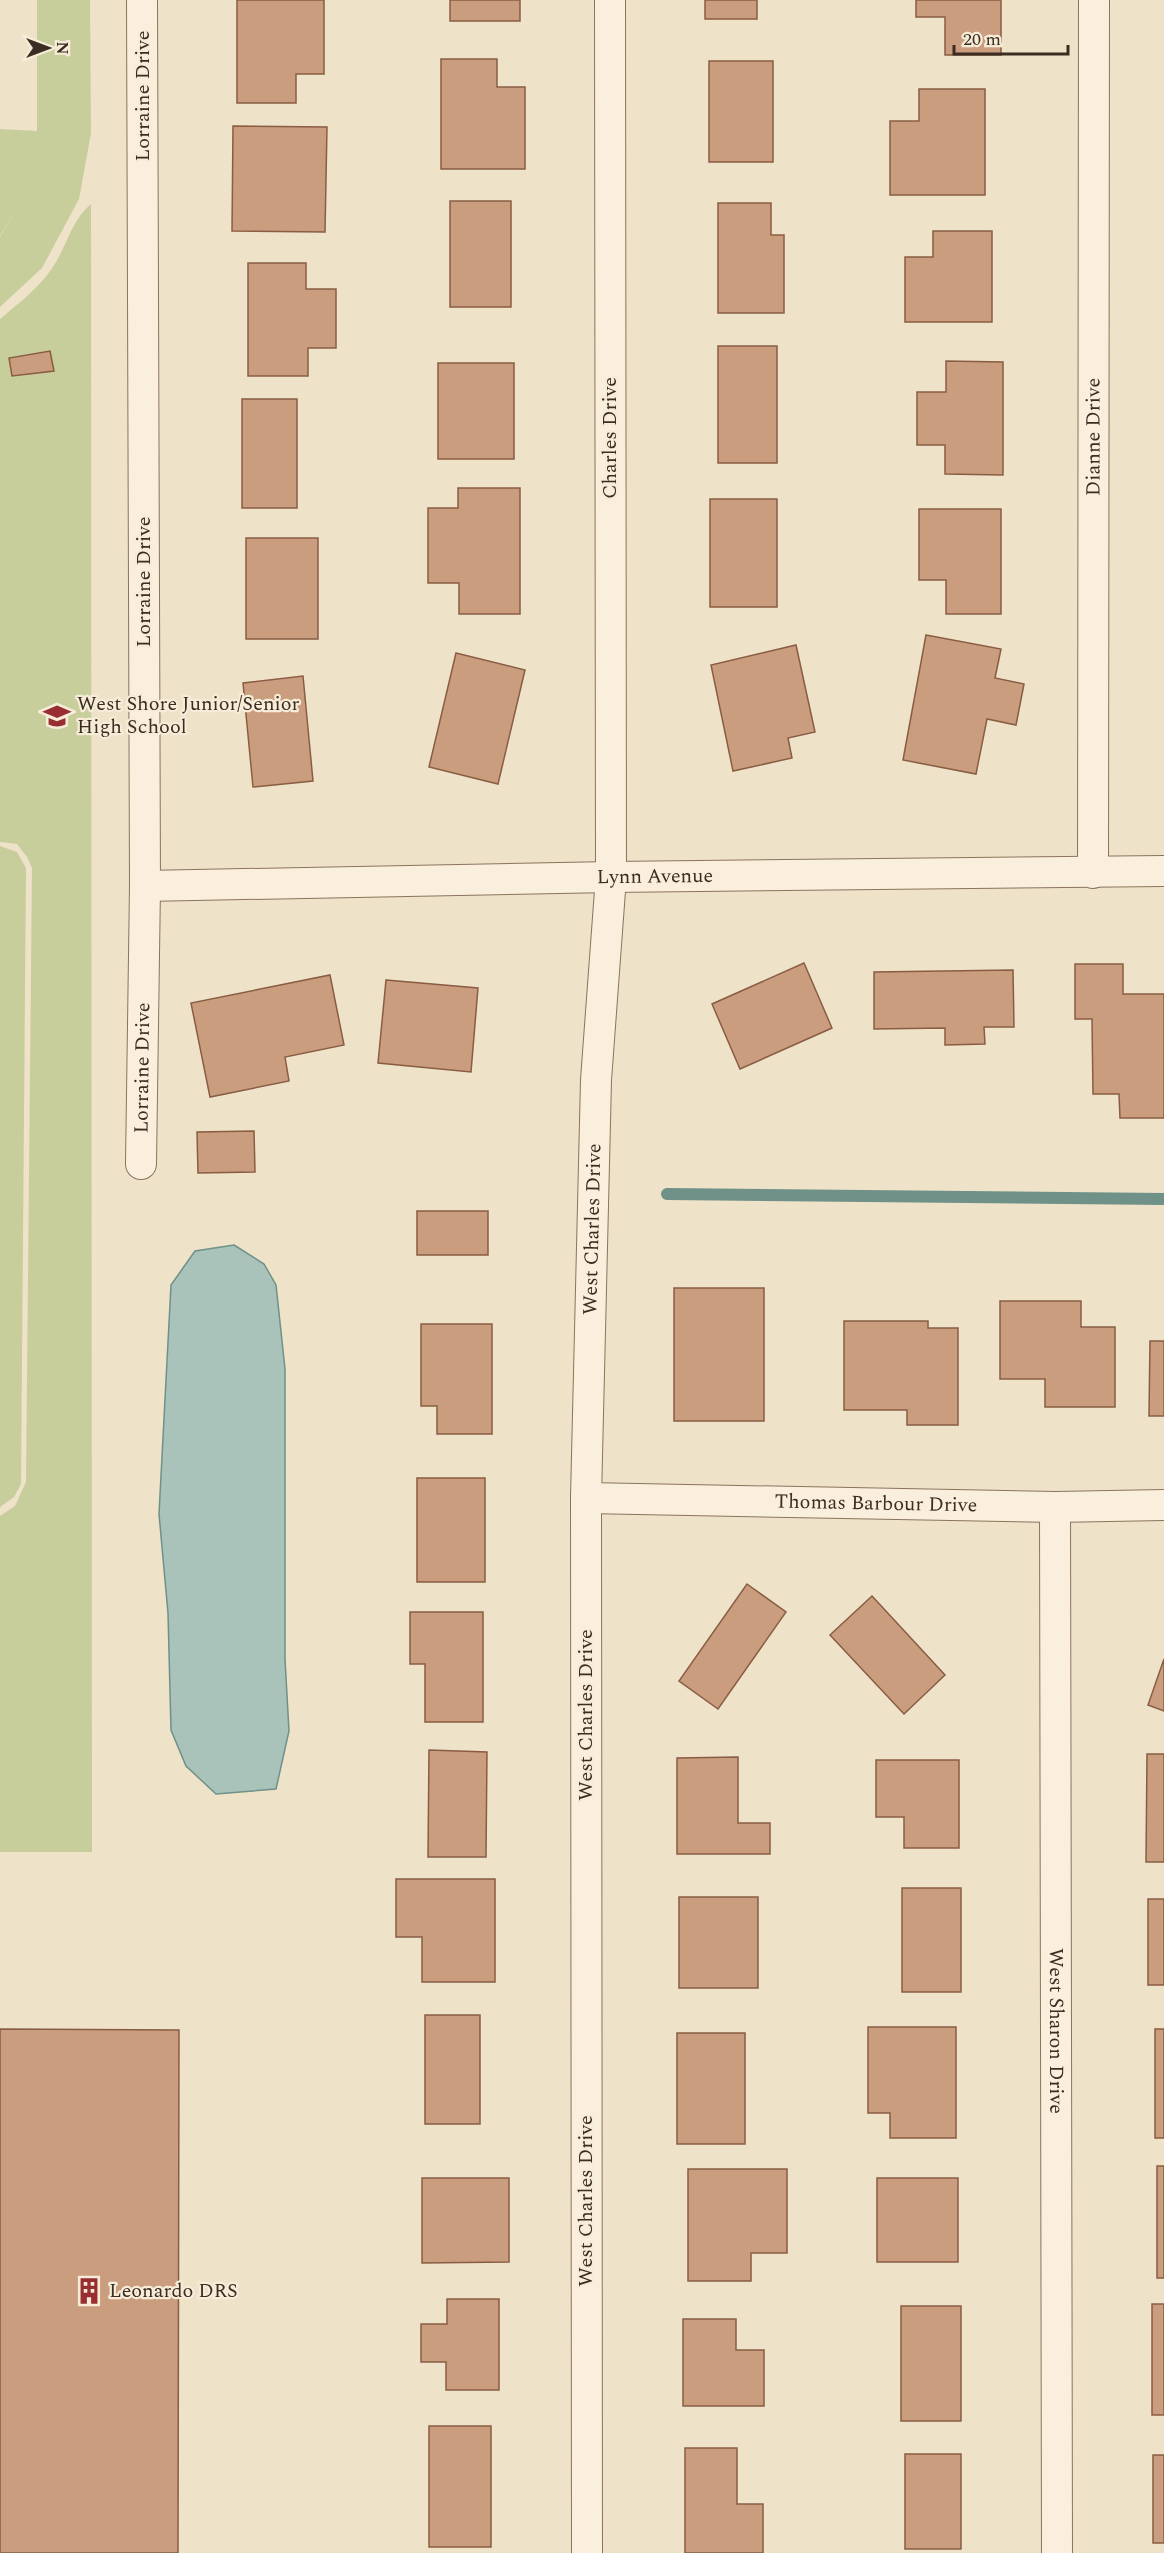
<svg xmlns="http://www.w3.org/2000/svg" width="1164" height="2553" font-family="Spectral,serif">
<style>
.green{fill:#c8cd9c}
.water{fill:#a9c2ba;stroke:#6f9188;stroke-width:1.5}
.lines{fill:none;stroke-linecap:round;stroke-linejoin:round}
.stream{stroke:#6f9188;stroke-width:12}
.building{fill:#cb9d7f;stroke:#895d43;stroke-width:1.5}
.minor-casing{stroke:#8a745d;stroke-width:32}
.minor{stroke:#f9efdc;stroke-width:30}
.labels{text-anchor:middle;dominant-baseline:central;stroke-width:4.5;stroke-linejoin:round;paint-order:stroke}
.street-label{font-size:20px;fill:#3b2d21;stroke:#f6ecd8}
.poi-label{font-size:20px;fill:#3b2d21;stroke:#f6ecd8;text-anchor:start}
</style>
<rect width="100%" height="100%" fill="#eee2c8"/>
<g class="green">
<path d="M37 0H90L91 133 79 199 42 268 0 307V237L16 209 0 236V129L37 131Z"/>
<path d="M91 204 92 1852H0V1516L15 1506 26 1482 32 868 27 857 17 844 0 842V319C18 304 40 287 53 267 67 246 71 221 91 204Z"/>
<path d="M0 846 17 852 26 868 21 1484 14 1497 0 1507Z"/>
</g>
<path class="water" d="M234 1245 264 1264 276 1285 285 1369V1659L289 1731 276 1789 216 1794 186 1766 171 1730 168 1613 159 1514 171 1285 195 1251Z"/>
<g class="lines">
<path class="stream" d="M667 1194 1164 1199"/>
</g>
<g class="building">
<path d="M237 0H324V74H296V103H237Z"/>
<rect x="450" y="0" width="70" height="21"/>
<rect x="705" y="0" width="52" height="19"/>
<path d="M916 0H1001V55H945V17H916Z"/>
<path d="M441 59H497V87H525V169H441Z"/>
<rect x="709" y="61" width="64" height="101"/>
<path d="M919 89H985V195H890V121H919Z"/>
<path d="M233 126 327 127 325 232 232 231Z"/>
<rect x="450" y="201" width="61" height="106"/>
<path d="M718 203H771V235H784V313H718Z"/>
<path d="M933 231H992V322H905V257H933Z"/>
<path d="M248 263H306V289H336V348H308V376H248Z"/>
<rect x="718" y="346" width="59" height="117"/>
<path d="M50 351 54 371 12 376 9 358Z"/>
<path d="M946 361 1003 362V475L945 474V445H917V392H946Z"/>
<rect x="438" y="363" width="76" height="96"/>
<rect x="242" y="399" width="55" height="109"/>
<path d="M458 488H520V614H459V583H428V508H458Z"/>
<rect x="710" y="499" width="67" height="108"/>
<path d="M919 509H1001V614H946V580H919Z"/>
<rect x="246" y="538" width="72" height="101"/>
<path d="M926 635 1001 649 995 678 1024 684 1016 725 987 719 976 774 903 760Z"/>
<path d="M796 645 815 732 788 738 792 758 733 771 711 665Z"/>
<path d="M456 653 525 670 498 784 429 767Z"/>
<path d="M303 676 313 781 253 787 243 683Z"/>
<path d="M804 963 832 1028 740 1069 712 1004Z"/>
<path d="M1075 964H1123V994H1164V1118H1120L1119 1094H1093L1092 1019H1075Z"/>
<path d="M1013 970 1014 1027H984L985 1044 945 1045V1028L874 1029V972Z"/>
<path d="M330 975 344 1045 285 1057 289 1081 210 1097 191 1003Z"/>
<path d="M386 980 478 988 471 1072 378 1063Z"/>
<path d="M254 1131 255 1172 198 1173 197 1132Z"/>
<rect x="417" y="1211" width="71" height="44"/>
<rect x="674" y="1288" width="90" height="133"/>
<path d="M1000 1301H1081V1327H1115V1407H1045V1379H1000Z"/>
<path d="M844 1321H928V1328H958V1425H907V1410H844Z"/>
<path d="M421 1324H492V1434H437V1406H421Z"/>
<path d="M1150 1341H1164V1416H1149Z"/>
<rect x="417" y="1478" width="68" height="104"/>
<path d="M747 1584 786 1612 718 1709 679 1681Z"/>
<path d="M872 1596 945 1675 904 1714 830 1635Z"/>
<path d="M410 1612H483V1722H425V1664H410Z"/>
<path d="M1164 1659V1711L1148 1705Z"/>
<path d="M429 1750 487 1752 486 1857H428Z"/>
<path d="M1147 1754H1164V1862H1146Z"/>
<path d="M738 1757V1823H770V1854H677V1758Z"/>
<path d="M876 1760H959V1848H904V1817H876Z"/>
<path d="M396 1879H495V1982H422V1937H396Z"/>
<rect x="902" y="1888" width="59" height="104"/>
<rect x="679" y="1897" width="79" height="91"/>
<rect x="1148" y="1899" width="16" height="86"/>
<rect x="425" y="2015" width="55" height="109"/>
<path d="M868 2027H956V2138H890V2113H868Z"/>
<path d="M0 2029 179 2030 178 2553H0Z"/>
<rect x="1155" y="2029" width="9" height="109"/>
<rect x="677" y="2033" width="68" height="111"/>
<rect x="1157" y="2166" width="7" height="112"/>
<path d="M688 2169H787V2253H751V2281H688Z"/>
<path d="M422 2178H509V2262L422 2263Z"/>
<rect x="877" y="2178" width="81" height="84"/>
<path d="M447 2299H499V2390H446V2362H421V2324H447Z"/>
<rect x="1152" y="2304" width="12" height="111"/>
<rect x="901" y="2306" width="60" height="115"/>
<path d="M683 2319H736V2350H764V2406H683Z"/>
<rect x="429" y="2426" width="62" height="121"/>
<path d="M685 2448H737V2504H763V2553H685Z"/>
<rect x="905" y="2454" width="56" height="95"/>
<rect x="1153" y="2455" width="11" height="88"/>
</g>
<g class="lines">
<defs>
<g id="minor">
<path id="s1" d="M1093 873 1094 0"/>
<path id="s2" d="M145 886 611 877 1164 871"/>
<path id="s3" d="M141 1164 145 886 142 0"/>
<path id="s4" d="M586 1498 1055 1507 1164 1505"/>
<path id="s5" d="M1055 1507 1057 2553"/>
<path id="s6" d="M587 2553 586 1498 596 1080 611 877 610 0"/>
</g>
</defs>
<use href="#minor" class="minor-casing"/>
<use href="#minor" class="minor"/>
</g>
<defs>
<symbol id="school-bare" viewBox="-9 -9 18 18"><path d="M0-5L7-2L0 1L-7-2ZM-4 1L0 2.5L4 1V4Q0 6-4 4Z" fill="#982e32" stroke="#f6ecd8" stroke-width="2.5" paint-order="stroke"/></symbol>
<symbol id="building-bare" viewBox="-9 -9 18 18"><path d="M-4-6H4V6H1V3H-1V6H-4ZM-2.5-4.3h1.7v1.8h-1.7ZM.8-4.3h1.7v1.8H.8ZM-2.5-1h1.7V.8h-1.7ZM.8-1h1.7V.8H.8Z" fill="#982e32" stroke="#f6ecd8" stroke-width="2.5" paint-order="stroke"/></symbol>
</defs>
<g fill-rule="evenodd">
<use href="#school-bare" x="38" y="697" width="38" height="38"/>
<use href="#building-bare" x="70" y="2272" width="38" height="38"/>
</g>
<g class="labels">
<g class="street-label">
<text transform="translate(143 96) rotate(-90)">Lorraine Drive</text>
<text stroke="none"><textPath href="#s1" startOffset="436">Dianne Drive</textPath></text>
<text transform="translate(610 438) rotate(-90)">Charles Drive</text>
<text transform="translate(144 582) rotate(-90)">Lorraine Drive</text>
<text stroke="none"><textPath href="#s2" startOffset="510">Lynn Avenue</textPath></text>
<text stroke="none"><textPath href="#s3" startOffset="96">Lorraine Drive</textPath></text>
<text stroke="none"><textPath href="#s6" startOffset="1324">West Charles Drive</textPath></text>
<text stroke="none"><textPath href="#s4" startOffset="290">Thomas Barbour Drive</textPath></text>
<text transform="translate(586 1715) rotate(-90)">West Charles Drive</text>
<text stroke="none"><textPath href="#s5" startOffset="524">West Sharon Drive</textPath></text>
<text transform="translate(586 2201) rotate(-90)">West Charles Drive</text>
</g>
<g class="poi-label">
<text x="77" y="704">West Shore Junior/Senior<tspan x="77" dy="23">High School</tspan></text>
<text x="109" y="2291">Leonardo DRS</text>
</g>
</g>
<g transform="translate(48 48) rotate(90)" stroke="#f6ecd8" stroke-width="4.5" paint-order="stroke">
<path d="M0-4.5L10 22L0 15L-10 22Z" fill="#3b2d21"/>
<text y="-9" font-size="16" font-weight="bold" text-anchor="middle" fill="#3b2d21">N</text>
</g>
<path d="M954 45v9h114v-9" fill="none" stroke="#3b2d21" stroke-width="3"/>
<text x="963" y="45" font-size="18" fill="#3b2d21" stroke="#f6ecd8" stroke-width="4.5" paint-order="stroke">20 m</text>
</svg>
